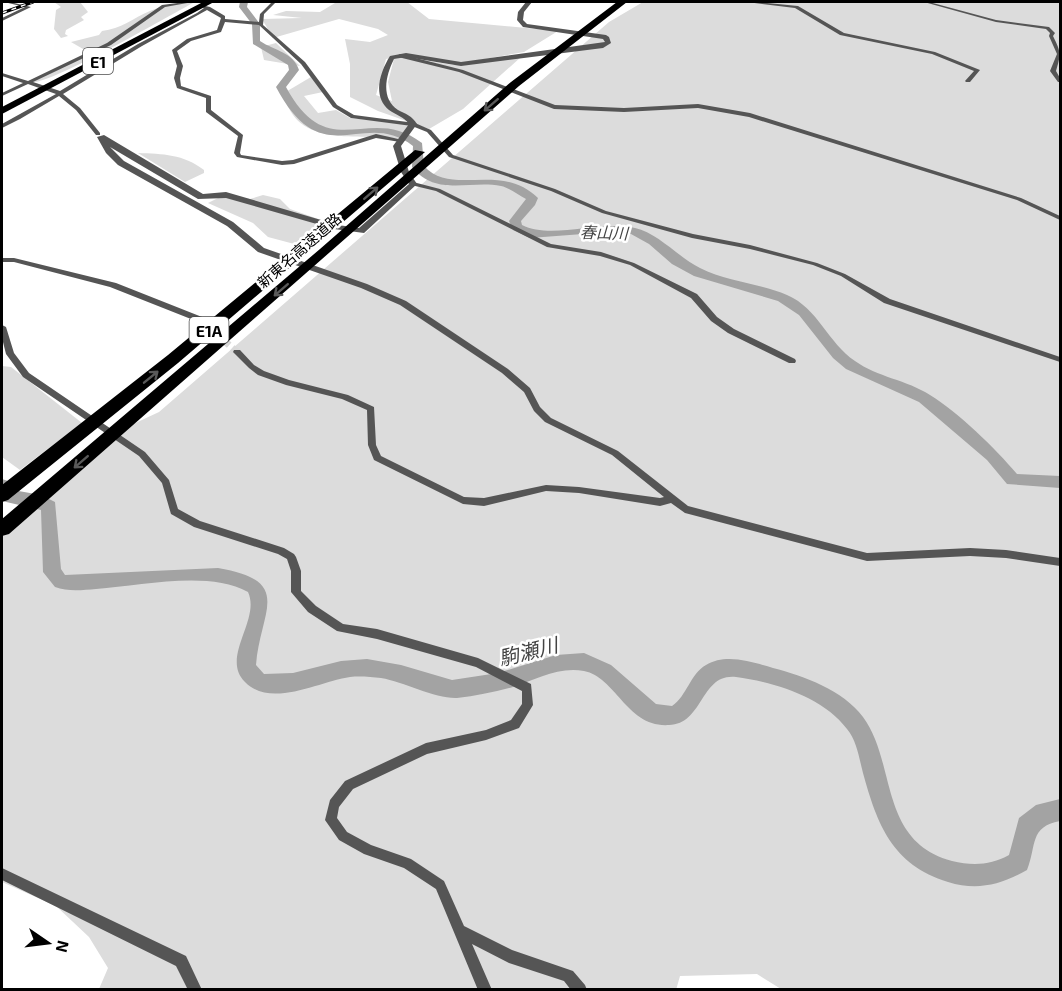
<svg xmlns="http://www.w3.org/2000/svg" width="1062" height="991" font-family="'Exo 2','Noto Sans JP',sans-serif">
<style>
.green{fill:#dcdcdc}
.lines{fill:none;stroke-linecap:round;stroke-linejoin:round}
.river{fill:#a3a3a3;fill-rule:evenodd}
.minor-tunnel{stroke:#d9d9d9;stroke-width:7;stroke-dasharray:7 4;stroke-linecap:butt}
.minor{fill:#555;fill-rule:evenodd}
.tertiary{fill:#555;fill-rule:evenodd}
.motorway{fill:#000;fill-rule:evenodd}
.rail-casing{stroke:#000;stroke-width:3}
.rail{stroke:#fff;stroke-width:1.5;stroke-dasharray:5;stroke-linecap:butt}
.oneway{stroke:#595959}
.labels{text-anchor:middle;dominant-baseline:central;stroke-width:5;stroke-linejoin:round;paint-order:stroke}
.far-street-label{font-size:15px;fill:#000;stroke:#fff}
.shield{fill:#fff;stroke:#4c4c4c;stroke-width:1.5}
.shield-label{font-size:16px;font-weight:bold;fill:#000}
.far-water-label{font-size:16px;font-style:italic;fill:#444;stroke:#fff}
.water-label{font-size:20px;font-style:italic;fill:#444;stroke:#fff}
</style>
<rect width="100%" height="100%" fill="#fff"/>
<g class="green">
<path d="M54 2H80L88 12 81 17 84 20 66 30 65 34 68 36 61 38 54 29 56 10 61 7Z"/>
<path d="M333 2H407L429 19 558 31 524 52 468 62H455L407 54 386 59 376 95 392 101 388 82 394 59 403 57 454 65 521 57 463 109 429 129 378 111 350 97V64L345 39 370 42 388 35 378 29 339 19 273 38 262 19 302 18 273 15 286 11 320 12 335 3Z"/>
<path d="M643 2H1060V989H781L757 974 680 976 676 990 99 989 108 968 89 937 56 906 2 882V534L129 426 159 412 609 22Z"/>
<path d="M193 3C168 16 49 86 31 82L90 53 71 42 99 35 102 31C121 29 133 18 150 11 164 5 178 3 193 3Z"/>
<path d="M276 43 300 66 264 60 261 47Z"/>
<path d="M311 77 323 92 304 96 318 113 336 110 350 118 411 124 402 139C358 132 295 150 284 93Z"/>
<path d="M138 153C163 154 183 154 204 170V173L185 182Z"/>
<path d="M224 195 250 199 263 195 280 199 290 209 324 221 298 245 268 237 253 223 208 203Z"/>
<path d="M2 366 11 367 82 423 20 470 2 457Z"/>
</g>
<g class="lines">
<g class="river">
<path d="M240 2H248L247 7 260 24V41C275 51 293 52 299 70L286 87C329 167 369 102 422 143L424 166C451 197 501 161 538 198L535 205 521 221 522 225C551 240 601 220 635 228 658 233 678 257 700 268 727 282 760 283 787 295 818 308 828 343 855 361 877 377 907 380 930 395 959 413 995 448 1017 474L1060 476V488L1007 484 987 460 919 402 846 369 833 358 799 315 778 301 694 276 672 264 649 244 631 234 596 233 530 238 513 230 509 221 526 199C518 195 510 188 501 186 469 180 436 197 412 167L413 146C363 107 323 176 276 87L289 70 288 65 253 44 252 24 239 7Z"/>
<path d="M2 479 8 481 13 490 41 495 55 502 61 569 65 575 218 568C295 581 260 611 256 665L264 674 293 673 341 661 367 659 401 665 452 680 498 673 556 655 584 653 611 665 656 704 672 706C687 696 690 674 706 665 726 653 752 662 773 668 804 676 843 690 863 717 897 763 878 841 952 861 973 866 991 865 1009 855L1019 818 1036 805 1060 799V821C1029 827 1037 845 1027 870 1001 885 977 891 948 882 892 865 877 824 863 773 859 758 857 741 847 729 823 697 774 682 736 677 700 673 704 724 669 725 627 728 616 677 584 671 559 666 535 680 513 687 495 692 476 696 457 698 436 699 404 682 381 678 371 677 360 676 350 677 320 681 271 709 245 682 220 657 261 620 248 592 208 570 141 586 96 589 83 590 68 592 55 587L43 572 41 510 2 501Z"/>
</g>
<path class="minor-tunnel" d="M199 319 237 352"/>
<g class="minor">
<path d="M4 2H10L31 7 2 21V18L25 7Z"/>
<path d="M185 2H193L165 7 111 45 33 82 60 91 138 44 197 13 204 8 201 7V5L210 7 225 16V19L259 22 260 14 272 2H276L264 14 263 25 305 62 337 105 354 115 415 123 431 130 453 155 555 189 606 211 693 234 750 245 817 263 845 274 890 299 1060 357V362L884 303 841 276 813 265 750 249 692 238 602 213 551 191 449 157 427 132 412 126 351 118 333 107 301 64 259 25 225 22 221 32 191 41 177 51 183 66 180 78 181 86 211 96V110L243 135 240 153 241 155 282 161 293 160 376 134 403 140 400 142 376 138 294 164 282 165 237 157 234 153 238 136 206 112V98L177 88 174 78 177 66 172 50 187 39 217 30 221 18 207 10 142 46 63 94 80 108 100 133V135H96L76 110 59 96 20 119 2 128V124L56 94 28 84 2 96V93L23 83 2 76V73L28 81 107 43 162 5Z"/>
<path d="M747 2H757L798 6 844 33 935 52 980 70 970 82H966L965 81 974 71 932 54 840 35 795 8Z"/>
<path d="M924 2H929L996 20 1049 27 1055 33 1053 36C1061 52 1061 54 1056 71L1060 78V82H1058L1050 71 1057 54 1049 36 1050 33 1046 29 996 22Z"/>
<path d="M400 54 463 70 555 105 624 108 698 104 750 113 1021 198 1060 216V220L1017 200 749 117 698 108 624 112 554 109 459 72 398 57 397 56Z"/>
<path d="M413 182 440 189 551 244 601 252 634 263 697 294 717 317 734 329 795 359 796 361 795 363H789L728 333 711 321 691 298 630 265 600 256 547 247 436 191 411 185V183Z"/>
<path d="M2 258H14L116 283 202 317 203 319 199 321H196L110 287 14 262H2Z"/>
<path d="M400 301H406L508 369 530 388 540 407 551 418 618 451 688 506 867 553 970 548 1006 550 1060 558V566L1006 558 970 556 867 561 685 513 671 503 660 506 579 493 546 491 484 506 463 504 374 460 368 445 367 410 342 399 286 385 258 375 249 368 233 352 234 350H240L254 365 264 371 289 380 348 395 374 407 376 445 381 456 464 497 484 498 546 485 579 487 660 498 664 497 612 455 545 422 534 411 524 392 502 373 400 305Z"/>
<path d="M2 325 6 327 14 353 29 373 145 452 169 480 178 509 200 521 284 548 294 554 296 557 301 571V591L316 606 343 624 377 629 478 658 531 684 533 705 519 728 486 740 427 754 353 789 339 807 337 818 347 832 371 845 411 859 444 881 464 926 512 950 573 971 585 985 587 990H571L564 981 509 963 472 944 492 990H478L436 889 404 868 364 854 339 840 325 820 330 800 345 781 426 743 486 730 511 720 522 704V691L476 667 377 639 337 631 308 612 291 592V571L287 559 278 554 194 527 171 514 162 483 139 456 23 377 6 354 2 338Z"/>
<path d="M2 868 186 956 202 990H188L176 966 2 880Z"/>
</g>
<path class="tertiary" d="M526 2H532L524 12 523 20 527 24 606 35 609 37 611 43 603 48 461 66 406 57 394 59C386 75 380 98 398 110 406 114 412 116 417 124L401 146 409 172 417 184 364 233 334 229 226 198 198 199 110 147 124 161 233 222 264 248 367 284 406 301V305H400L361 288 258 252 227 226 118 165 106 153 97 137 104 135 203 194 226 192 338 225 359 228 409 184 401 172 393 146 409 124C404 117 396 115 389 110 372 96 380 72 390 56L406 53 461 62 605 42 603 39 523 27 517 20 518 12Z"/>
<g class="motorway">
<path d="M203 2H214L2 114V107Z"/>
<path d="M617 2H627L519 86 9 534 2 536V519L320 249 511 82Z"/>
<path d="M415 150 425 152 178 363 8 500 2 502V485L168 355Z"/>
</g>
<defs>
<path id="rail" d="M2 13 33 2"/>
</defs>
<use href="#rail" class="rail-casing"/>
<use href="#rail" class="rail"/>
</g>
<defs><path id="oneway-shaft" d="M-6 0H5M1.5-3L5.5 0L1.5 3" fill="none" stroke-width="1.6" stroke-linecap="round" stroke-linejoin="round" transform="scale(1.5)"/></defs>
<g class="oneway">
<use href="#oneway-shaft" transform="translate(491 105) rotate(139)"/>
<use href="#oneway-shaft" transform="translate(371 193) rotate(-41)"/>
<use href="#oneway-shaft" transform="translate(281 290) rotate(139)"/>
<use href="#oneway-shaft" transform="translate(151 377) rotate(-39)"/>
<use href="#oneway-shaft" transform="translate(81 462) rotate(139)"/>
</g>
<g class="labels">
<g class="far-street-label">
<text transform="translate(299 250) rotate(-41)">新東名高速道路</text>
</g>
<g class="shield">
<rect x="83" y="48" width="30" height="26" rx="4.5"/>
<rect x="189.5" y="317" width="39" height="26" rx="4.5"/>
</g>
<g class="shield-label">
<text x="98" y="61">E1</text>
<text x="209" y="330">E1A</text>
</g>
<g class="far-water-label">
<text transform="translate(604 232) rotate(2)">春山川</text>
</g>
<g class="water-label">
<text transform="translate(528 651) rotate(-14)">駒瀬川</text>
</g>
</g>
<rect width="1062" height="991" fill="none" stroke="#000000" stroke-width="6"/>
<g transform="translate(48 943) rotate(104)" stroke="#ffffff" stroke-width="4.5" paint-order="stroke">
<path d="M0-4.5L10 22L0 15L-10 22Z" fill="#000000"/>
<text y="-9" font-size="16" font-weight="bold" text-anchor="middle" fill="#000000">N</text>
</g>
</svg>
